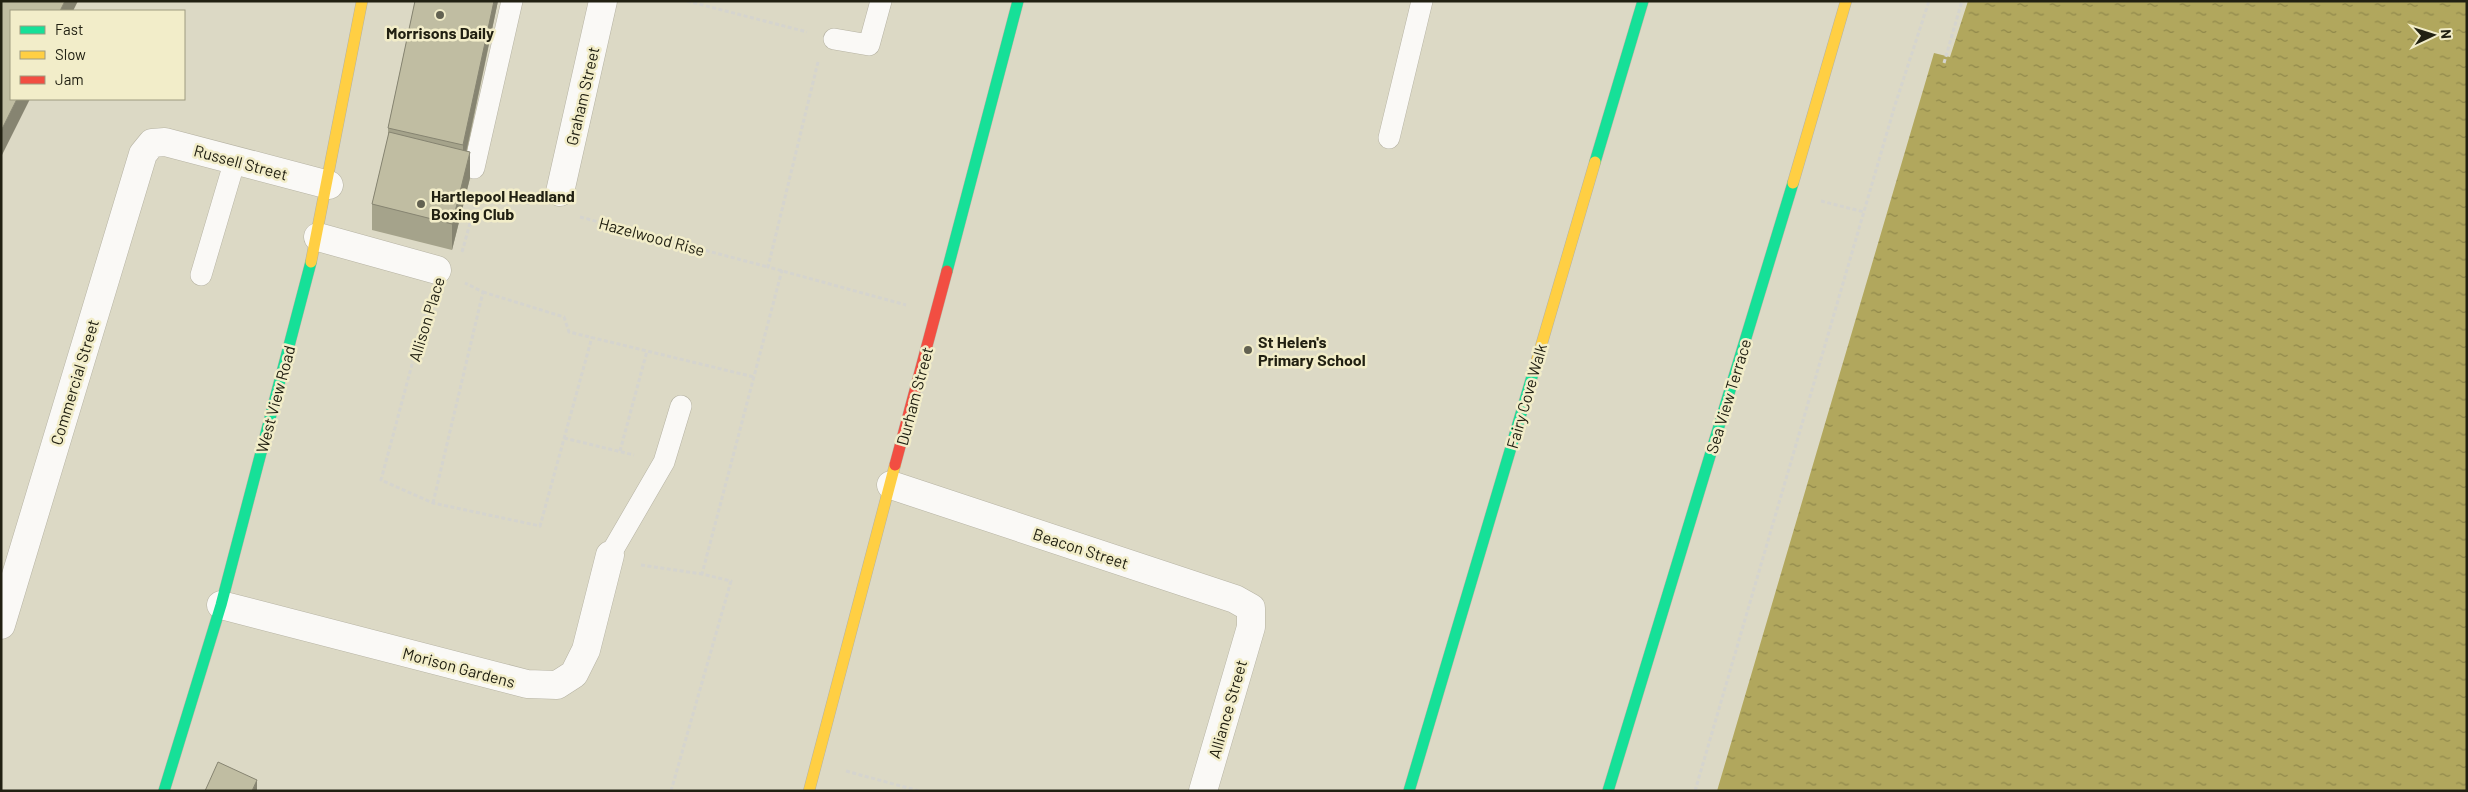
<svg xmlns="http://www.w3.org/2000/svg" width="2468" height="792" font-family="Barlow,sans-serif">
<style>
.water{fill:url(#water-ripples)}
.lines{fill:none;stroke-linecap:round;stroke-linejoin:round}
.lane-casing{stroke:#b6b3a3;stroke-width:22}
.street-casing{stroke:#b6b3a3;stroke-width:29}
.fast-casing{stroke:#b6b3a3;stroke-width:12}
.slow-casing{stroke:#b6b3a3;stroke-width:12}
.jam-casing{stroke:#b6b3a3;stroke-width:12}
.path{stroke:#d5d4ce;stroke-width:3;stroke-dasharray:4 2.5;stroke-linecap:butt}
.lane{stroke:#faf9f6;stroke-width:21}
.street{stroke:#faf9f6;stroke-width:28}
.fast{stroke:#16e098;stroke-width:11}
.slow{stroke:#ffcf43;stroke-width:11}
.jam{stroke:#f24e42;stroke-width:11}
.wall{fill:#a5a38b}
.shaded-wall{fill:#868471}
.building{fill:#c0bda2;stroke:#868471}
.poi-dot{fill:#626151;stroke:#f2edc9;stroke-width:2}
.labels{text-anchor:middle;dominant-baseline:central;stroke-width:5;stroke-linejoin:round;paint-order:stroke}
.poi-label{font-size:16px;font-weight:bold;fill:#212012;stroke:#f2edc9;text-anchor:start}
.street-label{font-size:16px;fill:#212012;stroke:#f2edc9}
</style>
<defs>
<pattern id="water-ripples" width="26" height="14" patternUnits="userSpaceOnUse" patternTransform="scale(1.25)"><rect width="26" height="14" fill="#b1a75d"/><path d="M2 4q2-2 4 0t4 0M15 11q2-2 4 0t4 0" fill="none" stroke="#90884b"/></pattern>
</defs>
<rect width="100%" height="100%" fill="#dcd9c5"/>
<path class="water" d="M1968 1H2467V791H1717L1934 53 1950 57Z"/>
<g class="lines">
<defs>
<g id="lane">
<path d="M834 39 869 45 881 1"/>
<path d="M1389 138 1422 1"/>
<path d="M474 168 512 1"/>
<path d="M201 275 235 160"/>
<path d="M610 555 664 462 681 406"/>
</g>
<g id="street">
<path d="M560 192 603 1"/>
<path d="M318 237 437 270"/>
<path d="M891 485 1235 599 1251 608V627L1203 791"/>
<path d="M221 605 527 684 557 685 574 674 586 650 610 555"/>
<path d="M1 625 143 154 152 143 165 142 329 185"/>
</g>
<g id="fast">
<path d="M1595 162 1643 1"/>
<path d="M947 271 1018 1"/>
<path d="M164 791 221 605 311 262"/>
<path d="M1409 791 1534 370"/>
<path d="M1608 791 1793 183"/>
</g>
<g id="slow">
<path d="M1793 183 1846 1"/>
<path d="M311 262 362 1"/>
<path d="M1534 370 1595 162"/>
<path d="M809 791 895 465"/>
</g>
<path id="jam" d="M895 465 947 271"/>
</defs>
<use href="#lane" class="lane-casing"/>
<use href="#street" class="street-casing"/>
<use href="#fast" class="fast-casing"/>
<use href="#slow" class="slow-casing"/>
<use href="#jam" class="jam-casing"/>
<g class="path">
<path d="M687 1 807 32"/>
<path d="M818 62 768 267 906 305"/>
<path d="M1944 63 1962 1"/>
<path d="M488 193 531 204"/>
<path d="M1821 201 1864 212"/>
<path d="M580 217 768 267"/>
<path d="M462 252 478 195"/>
<path d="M483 292 564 317 569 332 754 377"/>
<path d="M429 301 381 480 433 503 540 526 592 337"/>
<path d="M564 438 634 455"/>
<path d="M620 451 647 351"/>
<path d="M433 503 483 292 465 283"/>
<path d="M641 565 702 574"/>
<path d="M846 771 919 791"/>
<path d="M671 791 731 581 702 574 782 270"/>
<path d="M1695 791 1895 105 1929 1"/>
</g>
<use href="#lane" class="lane"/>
<use href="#street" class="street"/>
<use href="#fast" class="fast"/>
<use href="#slow" class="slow"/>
<use href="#jam" class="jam"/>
</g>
<path class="wall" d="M415 1H498L467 151 470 178 452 250 372 230V204L388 137V128Z"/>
<g class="shaded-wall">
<path d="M65 1H78L73 11H60Z"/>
<path d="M494 1H498L463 166V145Z"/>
<path d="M17 99H30L1 157V131Z"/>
<path d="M470 152V178L452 250V224Z"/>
<path d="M257 780V791H252Z"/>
</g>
<g class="building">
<path d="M1 1H65L60 11H11V99H17L1 131Z"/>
<path d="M415 1H494L463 145 388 128Z"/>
<path d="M389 132 470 152 452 224 372 204Z"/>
<path d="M218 762 257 780 252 791H205Z"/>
</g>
<g class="poi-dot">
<circle cx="440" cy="15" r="5"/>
<circle cx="421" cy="204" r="5"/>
<circle cx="1248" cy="350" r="5"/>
</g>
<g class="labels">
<g class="poi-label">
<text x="440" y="32" text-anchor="middle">Morrisons Daily</text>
<text x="431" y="195">Hartlepool Headland<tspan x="431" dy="18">Boxing Club</tspan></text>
<text x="1258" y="341">St Helen's<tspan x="1258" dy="18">Primary School</tspan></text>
</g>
<g class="street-label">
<text transform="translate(582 96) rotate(-77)">Graham Street</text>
<text transform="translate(241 162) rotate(15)">Russell Street</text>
<text transform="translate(652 236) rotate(15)">Hazelwood Rise</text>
<text transform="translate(426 319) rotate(-73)">Allison Place</text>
<text transform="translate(74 382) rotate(-73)">Commercial Street</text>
<text transform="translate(914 396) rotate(-75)">Durham Street</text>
<text transform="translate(1526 396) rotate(-74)">Fairy Cove Walk</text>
<text transform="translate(1728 396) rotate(-73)">Sea View Terrace</text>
<text transform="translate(275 399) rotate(-75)">West View Road</text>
<text transform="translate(1081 548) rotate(18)">Beacon Street</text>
<text transform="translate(459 667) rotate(15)">Morison Gardens</text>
<text transform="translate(1227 709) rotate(-74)">Alliance Street</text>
</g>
</g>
<rect width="2468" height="792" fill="none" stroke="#212012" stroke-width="5"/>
<rect x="10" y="10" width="175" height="90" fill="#f2edc9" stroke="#9e9b80"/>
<rect x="20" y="26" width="25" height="8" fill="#16e098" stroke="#9e9b80"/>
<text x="55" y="35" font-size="15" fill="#212012">Fast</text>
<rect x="20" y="51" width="25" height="8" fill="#ffcf43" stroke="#9e9b80"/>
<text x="55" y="60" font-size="15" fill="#212012">Slow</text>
<rect x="20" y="76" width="25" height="8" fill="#f24e42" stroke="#9e9b80"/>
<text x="55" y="85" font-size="15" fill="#212012">Jam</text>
<g transform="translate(2433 35) rotate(86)" stroke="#f2edc9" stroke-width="4" paint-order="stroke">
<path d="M0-4L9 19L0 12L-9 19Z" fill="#212012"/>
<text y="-8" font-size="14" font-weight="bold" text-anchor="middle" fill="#212012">N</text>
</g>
</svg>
